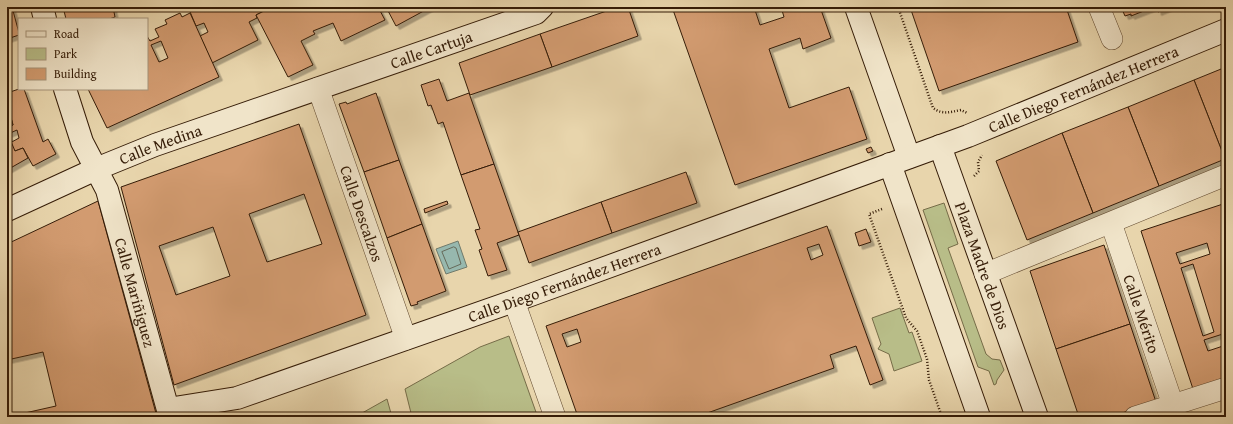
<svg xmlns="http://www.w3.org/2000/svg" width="1233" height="424" font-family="'Gentium Book Plus',serif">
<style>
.green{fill:#b8bd88;stroke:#766c48}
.water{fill:#97b8ae;stroke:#707a6b}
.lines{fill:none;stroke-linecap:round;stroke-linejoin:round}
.shore{stroke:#666a5a;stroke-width:1}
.building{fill:#d29b6f;stroke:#351c07;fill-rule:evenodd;filter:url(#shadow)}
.street-casing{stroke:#624a30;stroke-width:22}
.secondary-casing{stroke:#351c07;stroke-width:24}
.path{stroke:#351c07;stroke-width:2.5;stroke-dasharray:1 2;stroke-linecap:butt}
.street{stroke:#f0e4c9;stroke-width:21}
.secondary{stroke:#f0e4c9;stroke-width:22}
.labels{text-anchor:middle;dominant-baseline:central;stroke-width:4;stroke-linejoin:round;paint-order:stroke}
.street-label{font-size:16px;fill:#351c07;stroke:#f0e4c9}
</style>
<defs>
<filter id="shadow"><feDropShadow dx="3.5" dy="3.5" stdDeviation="0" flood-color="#0004"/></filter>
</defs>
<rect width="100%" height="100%" fill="#e8d5ac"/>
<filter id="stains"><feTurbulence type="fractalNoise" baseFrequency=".005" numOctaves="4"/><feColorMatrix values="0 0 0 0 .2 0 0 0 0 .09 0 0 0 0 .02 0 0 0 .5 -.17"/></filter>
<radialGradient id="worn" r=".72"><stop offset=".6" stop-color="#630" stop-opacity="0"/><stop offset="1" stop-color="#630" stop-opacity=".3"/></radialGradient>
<g class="green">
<path d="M944 203 958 244 948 248 986 354 992 359 1000 360 1004 370 997 380 996 384 994 385 989 371 978 367 923 210Z"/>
<path d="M900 308 909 333 912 332 922 361 894 371 889 354 878 349 881 344 872 318Z"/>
<path d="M509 336 537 415 530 417H412L405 389 480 347Z"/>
<path d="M387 399 392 417H355Z"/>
</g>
<path class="water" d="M458 241 467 267 446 274 436 249Z"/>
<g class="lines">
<path class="shore" d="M454 247 456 248 461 264 449 269 442 252Z"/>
</g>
<g class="building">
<path d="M7 7H12L19 33V35L7 39Z"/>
<path d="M63 7H113L115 17 109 19H66Z"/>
<path d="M188 7H226L228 11 236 7H269L270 8 256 15 257 18 249 22 258 40 212 63 200 36 208 32 204 23 196 26Z"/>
<path d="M269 7H378L385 20 341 41 333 23 313 31 315 34 301 41 313 65 288 77 256 15 270 8Z"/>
<path d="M386 7H431L396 26Z"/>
<path d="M618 7H628L638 36 552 67 540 34Z"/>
<path d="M672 7H754L760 25 784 17 781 7H820L831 38 803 49 800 38 769 49 789 108 849 87 867 139 735 185Z"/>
<path d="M910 7H1066L1078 42 939 91Z"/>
<path d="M1121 7H1154L1131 16V14L1125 16Z"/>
<path d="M1157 7H1170L1158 12Z"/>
<path d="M180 13 182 17 190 13 219 77 107 128 88 89H147V36L150 41 159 37 155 29 167 24 165 20ZM161 41 168 58 159 62 151 45Z"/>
<path d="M540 34 552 67 470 95 459 63Z"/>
<path d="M1226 67V158L1225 159 1194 80Z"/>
<path d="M439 79 447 101 469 93 494 164 461 175 443 122 438 124 431 105 428 106 421 85Z"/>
<path d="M1194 80 1225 159 1159 186 1128 107Z"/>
<path d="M19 89H24L43 142 48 139 56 154 33 166 23 148 15 151 10 143 19 138 17 130 8 134 7 132V127L13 125 7 104V93Z"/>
<path d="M376 93 399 160 364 172 339 104 346 102 347 104Z"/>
<path d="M1128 107 1159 186 1093 213 1062 133Z"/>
<path d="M9 110 13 125 7 127V112Z"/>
<path d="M299 124 366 315 174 385 121 187ZM304 194 322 244 267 262 249 214ZM213 227 230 276 176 295 159 246Z"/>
<path d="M7 132 15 151 23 148 28 158 7 170Z"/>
<path d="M1062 133 1093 213 1027 240 996 161Z"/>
<path d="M871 147 873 151 868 153 866 149Z"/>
<path d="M399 160 422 224 387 238 364 172Z"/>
<path d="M494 164 519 235 497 243 507 270 488 276 479 250 482 249 475 230 480 229 461 175Z"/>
<path d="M686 172 697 203 612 233 601 202Z"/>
<path d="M98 201 157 417H7L56 406 43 352 7 360V244Z"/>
<path d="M447 201 448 204 425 213 424 209Z"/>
<path d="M601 202 612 233 529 263 518 232Z"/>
<path d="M1226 203V237L1223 238 1226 248V333L1204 340 1208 351 1226 345V378L1193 389 1141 231ZM1207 243 1210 254 1180 264 1176 253ZM1193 264 1214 332 1203 336 1181 268Z"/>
<path d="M422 224 446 291 417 302 418 304 411 306 387 238Z"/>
<path d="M827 226 883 380 870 385 856 346 830 355 834 368 696 417H578L546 326ZM819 244 823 255 811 260 807 248ZM577 329 581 342 567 347 562 334Z"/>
<path d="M866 229 871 242 859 246 855 233Z"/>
<path d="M1104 245 1130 324 1056 349 1030 271Z"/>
<path d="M1130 324 1156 402 1110 417H1079L1056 349Z"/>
</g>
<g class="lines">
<defs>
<g id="street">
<path d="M1099 7 1112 39"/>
<path id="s1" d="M318 88 406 339"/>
<path id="s2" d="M1111 223 1173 405"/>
<path d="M985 274 1226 175"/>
<path d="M514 301 555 417"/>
<path d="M1135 417 1226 388"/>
</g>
<g id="secondary">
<path d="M42 7 45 19"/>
<path d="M856 7 909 157"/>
<path id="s3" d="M65 89 82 142 107 190 170 417"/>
<path id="s4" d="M940 146 1037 417"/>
<path d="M890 164 979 417"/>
<path id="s5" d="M7 210 96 169 155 145 536 13 542 7"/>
<path id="s6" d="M168 409 237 398 514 301 968 136 1226 30"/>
</g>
</defs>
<use href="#street" class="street-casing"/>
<use href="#secondary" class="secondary-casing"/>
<g class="path">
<path d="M898 7 933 108C943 115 950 112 961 110L967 113"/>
<path d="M974 176 979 171 978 162 982 155"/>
<path d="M882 209 869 214 906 318 917 331 927 359 929 380 942 417"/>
</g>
<use href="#street" class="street"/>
<use href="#secondary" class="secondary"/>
</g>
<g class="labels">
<g class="street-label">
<text stroke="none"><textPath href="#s5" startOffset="454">Calle Cartuja</textPath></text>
<text stroke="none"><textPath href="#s6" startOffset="971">Calle Diego Fernández Herrera</textPath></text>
<text stroke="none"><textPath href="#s5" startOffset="167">Calle Medina</textPath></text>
<text stroke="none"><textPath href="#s1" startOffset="133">Calle Descalzos</textPath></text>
<text stroke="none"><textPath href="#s4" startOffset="127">Plaza Madre de Dios</textPath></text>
<text stroke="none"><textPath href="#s6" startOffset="417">Calle Diego Fernández Herrera</textPath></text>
<text stroke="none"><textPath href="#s3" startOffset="216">Calle Mariñiguez</textPath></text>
<text stroke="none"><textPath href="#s2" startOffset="96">Calle Mérito</textPath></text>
</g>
</g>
<rect width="1233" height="424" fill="none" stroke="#e8d5ac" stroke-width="24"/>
<rect x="8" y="8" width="1217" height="408" fill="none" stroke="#351c07" stroke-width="2"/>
<rect x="12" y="12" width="1209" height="400" fill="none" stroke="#351c07"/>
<rect x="18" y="18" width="130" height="72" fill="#f0e4c9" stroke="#a5947b"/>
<rect x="26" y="31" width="20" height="6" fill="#f0e4c9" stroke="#a5947b"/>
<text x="54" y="38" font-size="12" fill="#351c07">Road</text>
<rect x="26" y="48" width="20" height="12" fill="#b8bd88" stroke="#a5947b"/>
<text x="54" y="58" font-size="12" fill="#351c07">Park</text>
<rect x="26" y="68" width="20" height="12" fill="#d29b6f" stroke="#a5947b"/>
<text x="54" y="78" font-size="12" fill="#351c07">Building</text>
<rect width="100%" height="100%" filter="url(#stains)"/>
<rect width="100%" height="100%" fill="url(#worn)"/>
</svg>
